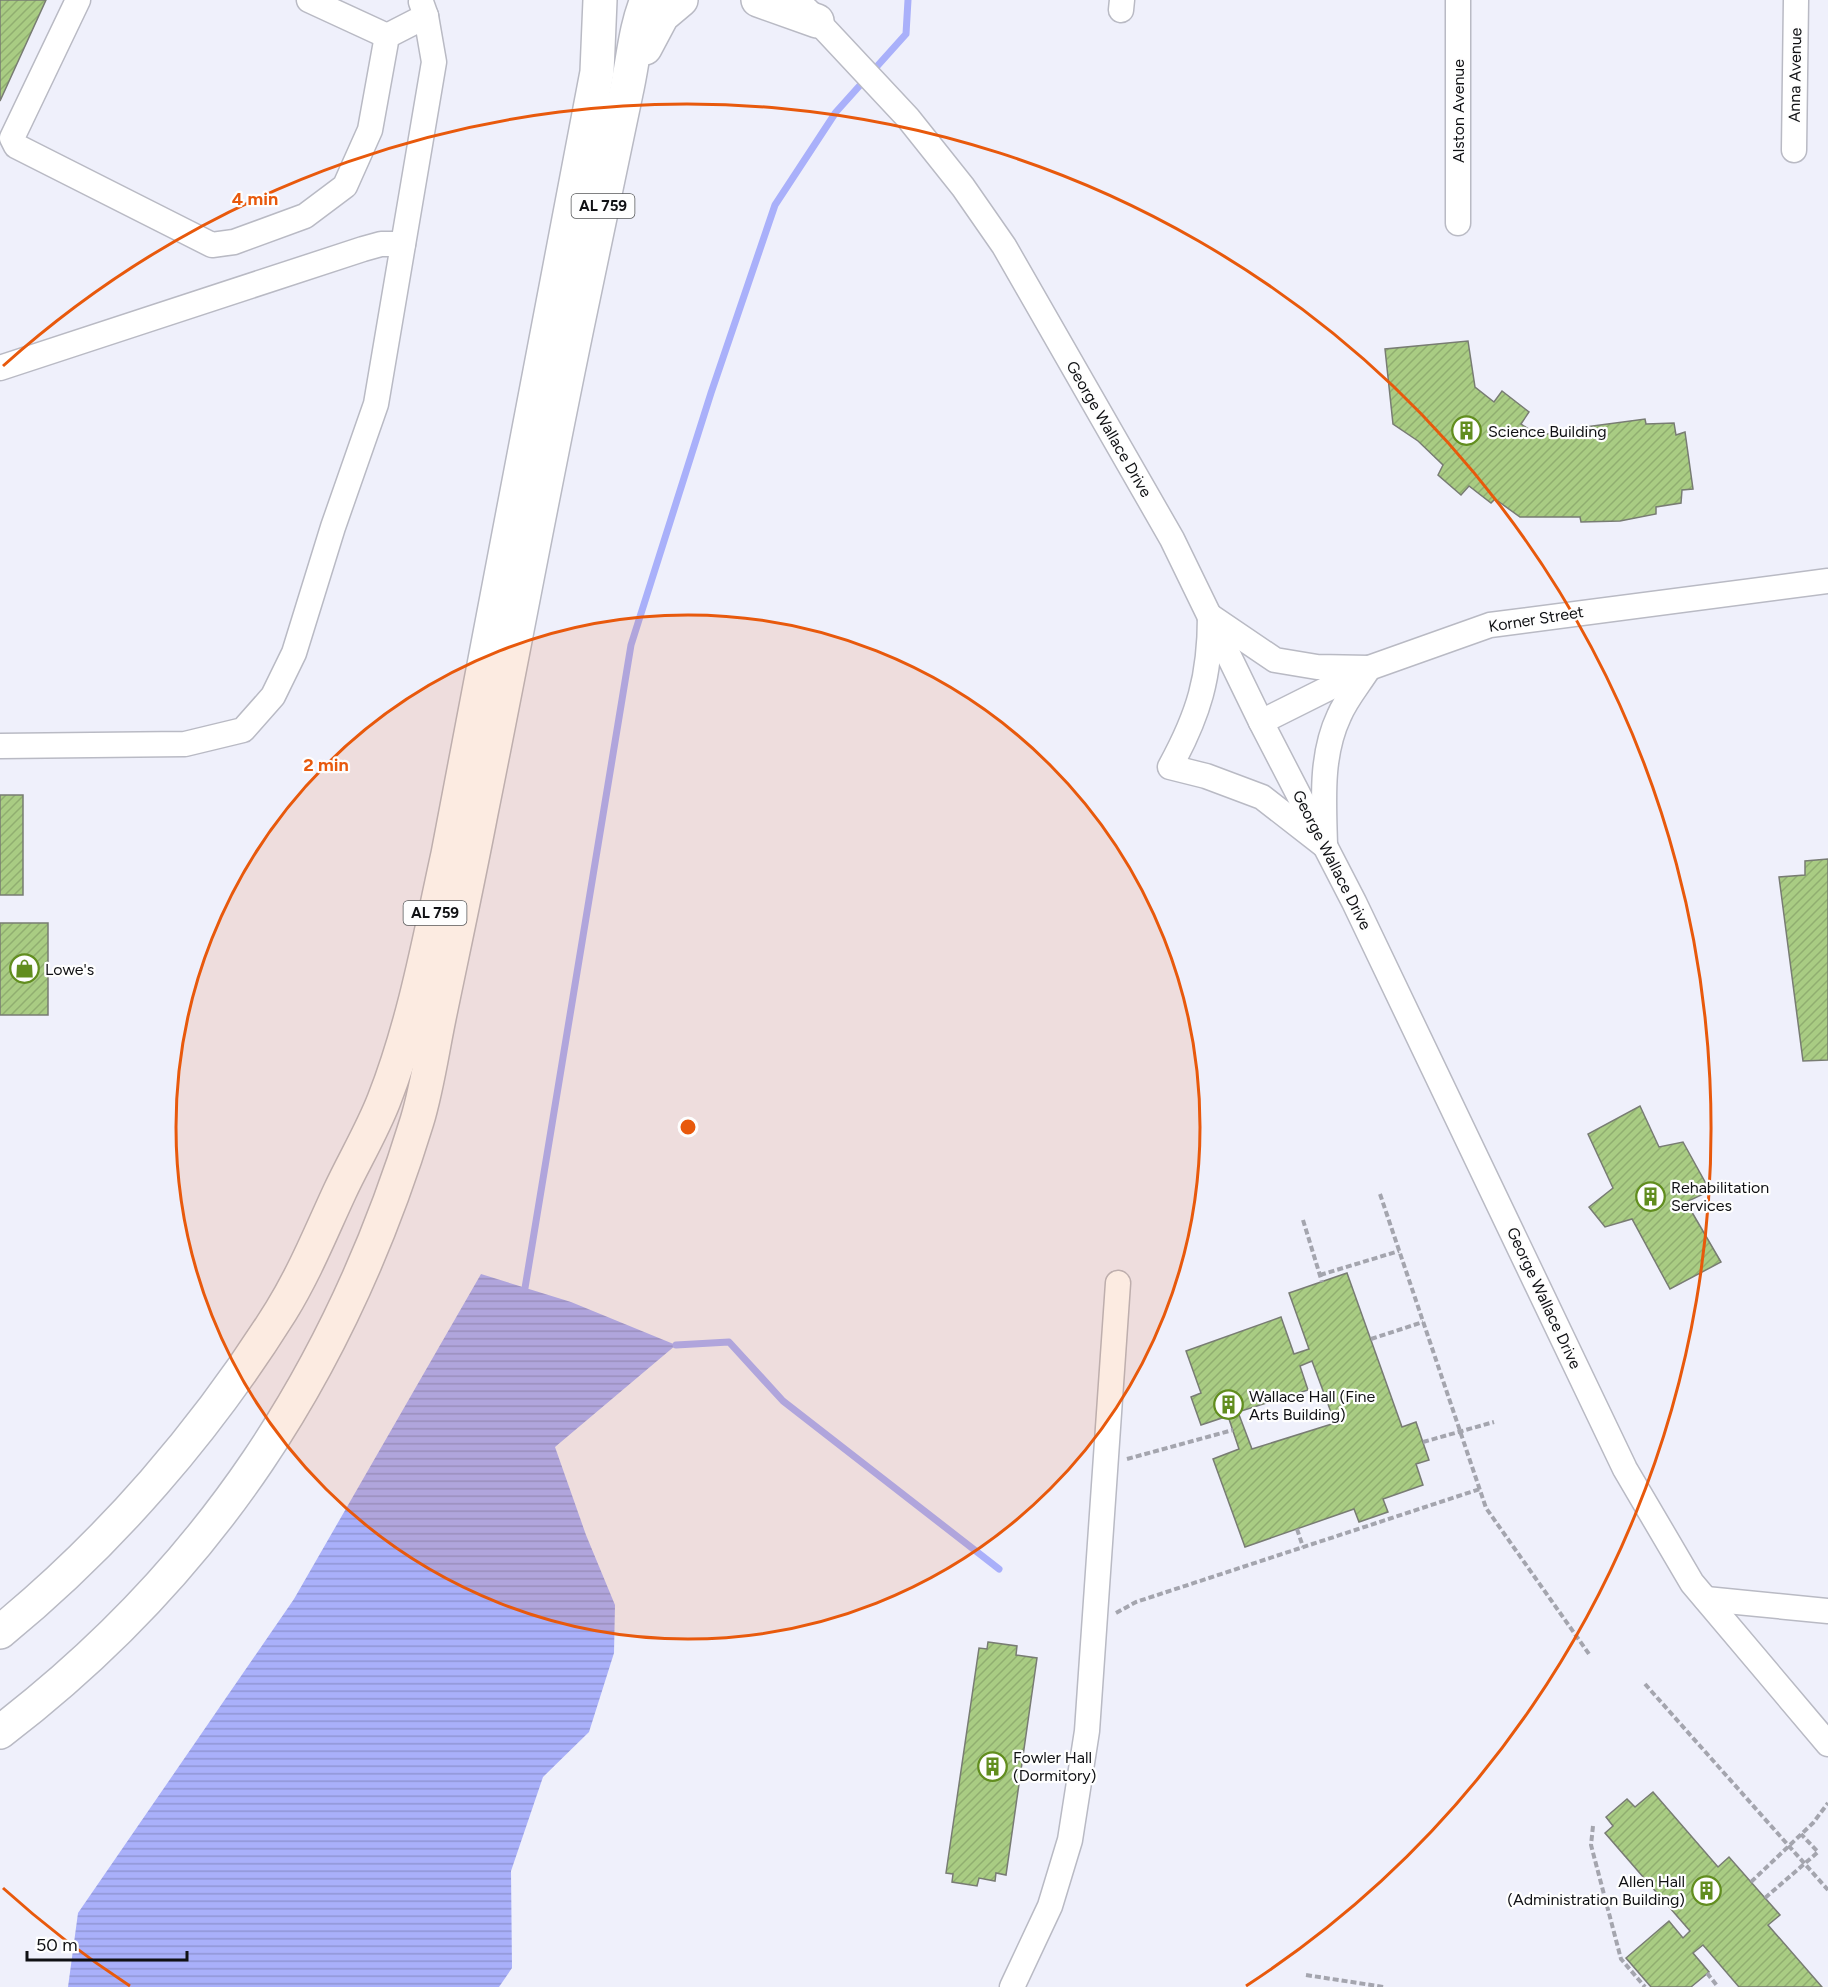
<svg xmlns="http://www.w3.org/2000/svg" width="1828" height="1987" font-family="Figtree,sans-serif">
<style>
.water{fill:url(#water-rules)}
.lines{fill:none;stroke-linecap:round;stroke-linejoin:round}
.stream{stroke:#a9b0fa;stroke-width:7}
.building{fill:url(#building-hatch);stroke:#787c73;stroke-width:1.5;fill-rule:evenodd}
.minor-casing{stroke:#b9bac4;stroke-width:27}
.highway-casing{stroke:#b9bac4;stroke-width:36}
.path{stroke:#a4a5ae;stroke-width:4;stroke-dasharray:6 3;stroke-linecap:butt}
.minor{stroke:#fff;stroke-width:24}
.highway{stroke:#fff;stroke-width:33}
.ring{fill:none;stroke:#e8590c;stroke-width:3}
.labels{text-anchor:middle;dominant-baseline:central;stroke-width:4.5;stroke-linejoin:round;paint-order:stroke}
.shield{fill:#fefefe;stroke:#57585a;stroke-width:1.5}
.shield-label{font-size:15px;font-weight:bold;fill:#101114}
.street-label{font-size:16px;fill:#101114;stroke:#fefefe}
.poi-label{font-size:16px;fill:#101114;stroke:#fefefe;text-anchor:start}
.centre{fill:#e8590c;stroke:#fefefe;stroke-width:3}
.ring-label{font-size:18px;text-anchor:middle;font-weight:bold;fill:#e8590c;stroke:#fefefe;stroke-width:4.5;stroke-linejoin:round;paint-order:stroke}
</style>
<defs>
<pattern id="water-rules" width="6" height="5" patternUnits="userSpaceOnUse" patternTransform="scale(1.5)"><rect width="6" height="5" fill="#a9b0fa"/><path d="M0 2.5h6" fill="none" stroke="#9096d5"/></pattern>
<pattern id="building-hatch" width="6" height="6" patternUnits="userSpaceOnUse" patternTransform="scale(1.5)"><rect width="6" height="6" fill="#a9cc83"/><path d="M-1 1l2-2M0 6l6-6M5 7l2-2" fill="none" stroke="#90ae70"/></pattern>
</defs>
<rect width="100%" height="100%" fill="#eff0fb"/>
<path class="water" d="M481 1274 571 1302 676 1345 555 1447 586 1535 615 1605 614 1653 589 1732 543 1777 511 1871 512 1968 499 1987H68L78 1913 294 1599Z"/>
<g class="lines">
<g class="stream">
<path d="M525 1288 631 645 711 393 775 205 836 112 906 34 908 0"/>
<path d="M676 1345 729 1342 783 1401 999 1569"/>
</g>
</g>
<g class="building">
<path d="M0 0H46L0 101Z"/>
<path d="M1468 341 1475 387 1494 402 1502 391 1529 412 1521 424 1539 436 1570 429 1645 419 1646 424 1674 423 1676 435 1685 432 1693 489 1682 490 1681 503 1656 507V514L1620 521 1581 522 1580 517H1520L1495 499 1491 503 1469 486 1461 495 1438 475 1443 465 1418 441 1393 424 1385 349Z"/>
<rect x="0" y="795" width="23" height="100"/>
<path d="M1828 859V1060L1803 1061 1779 877 1805 875V861Z"/>
<rect x="0" y="923" width="48" height="92"/>
<path d="M1640 1106 1659 1147 1683 1142 1710 1191 1686 1202 1721 1262 1670 1289 1632 1219 1605 1227 1589 1207 1613 1188 1588 1134Z"/>
<path d="M1347 1273 1402 1427 1416 1422 1429 1460 1416 1464 1423 1485 1383 1499 1388 1512 1359 1522 1354 1509 1245 1547 1213 1459 1239 1449 1228 1416 1201 1425 1191 1397 1201 1393 1186 1351 1281 1317 1294 1354 1309 1349 1289 1293ZM1312 1361 1335 1423 1252 1449 1238 1412 1308 1390 1300 1366Z"/>
<path d="M988 1642 1017 1646 1016 1655 1037 1658 1006 1875 996 1873 995 1881 979 1878 977 1886 952 1882 953 1874 946 1873 979 1648 987 1649Z"/>
<path d="M1653 1792 1718 1867 1729 1857 1765 1898 1780 1915 1768 1925 1822 1987H1739L1703 1945 1693 1953 1709 1972 1691 1987H1651L1626 1958 1669 1921 1683 1938 1690 1931 1605 1833 1613 1826 1606 1817 1627 1799 1635 1807Z"/>
</g>
<g class="lines">
<defs>
<g id="minor">
<path d="M78 0 12 138 16 146 212 245 234 242 305 216 345 186 370 130 387 36 426 16 421 2"/>
<path d="M309 0 387 36"/>
<path d="M1458 0V223"/>
<path d="M807 10 908 118 963 187 1004 246 1172 539 1261 722 1354 902 1625 1469 1692 1583 1828 1744"/>
<path d="M1121 10 1122 0"/>
<path d="M1794 150 1796 0"/>
<path d="M0 368 363 249 381 244H403"/>
<path d="M1210 616 1275 660 1317 667 1369 668C1359 684 1346 699 1339 716 1320 756 1324 803 1325 846L1262 797 1206 776 1170 767C1199 714 1210 677 1210 616Z"/>
<path d="M1261 722 1369 668 1490 625 1828 581"/>
<path d="M0 746 185 744 243 730 273 696 294 653 333 527 376 404 434 62 426 16"/>
<path d="M1706 1599 1828 1611"/>
<path d="M1012 1987 1050 1906 1070 1840 1087 1731 1118 1283"/>
</g>
<g id="highway">
<path d="M758 0 817 21"/>
<path d="M645 48 662 16 681 0"/>
<path d="M0 1632C110 1542 206 1431 281 1311 305 1272 321 1232 340 1191 354 1161 372 1131 384 1100 415 1021 430 936 448 854L597 72 600 0"/>
<path d="M0 1732C209 1572 340 1372 417 1121 427 1088 432 1052 439 1018 453 950 468 881 481 813 515 644 546 475 581 308 596 236 611 164 626 93 633 63 635 28 647 0"/>
</g>
</defs>
<use href="#minor" class="minor-casing"/>
<use href="#highway" class="highway-casing"/>
<g class="path">
<path d="M1380 1194 1486 1508 1589 1654"/>
<path d="M1303 1220 1322 1282"/>
<path d="M1320 1275 1399 1251"/>
<path d="M1371 1339 1423 1322"/>
<path d="M1423 1442 1494 1422"/>
<path d="M1127 1459 1233 1430"/>
<path d="M1297 1529 1303 1547"/>
<path d="M1116 1613 1136 1602 1480 1489"/>
<path d="M1645 1684 1828 1890"/>
<path d="M1593 1826 1591 1845 1621 1959 1645 1987"/>
<path d="M1751 1882 1813 1823 1828 1803"/>
<path d="M1765 1898 1818 1852 1801 1834"/>
<path d="M1707 1973 1718 1987"/>
<path d="M1306 1975 1384 1987"/>
</g>
<use href="#minor" class="minor"/>
<use href="#highway" class="highway"/>
</g>
<circle cx="688" cy="1127" r="512" fill="#e8590c" fill-opacity=".12"/>
<g class="ring">
<circle cx="688" cy="1127" r="512"/>
<path d="M130 1986A1024 1024 0 0 1 3 1888M3 366A1024 1024 0 1 1 1246 1986"/>
</g>
<defs>
<symbol id="building-ring" viewBox="-11 -11 22 22"><circle r="9.5" fill="#fefefe" stroke="#618d1e" stroke-width="1.5"/><path d="M-4-6H4V6H1V3H-1V6H-4ZM-2.5-4.3h1.7v1.8h-1.7ZM.8-4.3h1.7v1.8H.8ZM-2.5-1h1.7V.8h-1.7ZM.8-1h1.7V.8H.8Z" fill="#618d1e"/></symbol>
<symbol id="shop-ring" viewBox="-11 -11 22 22"><circle r="9.5" fill="#fefefe" stroke="#618d1e" stroke-width="1.5"/><path d="M-5-2.5h2.3a2.7 3.5 0 0 1 5.4 0H5L5.5 6h-11ZM-1.5-2.5h3a1.5 2.3 0 0 0-3 0Z" fill="#618d1e"/></symbol>
</defs>
<g fill-rule="evenodd">
<use href="#building-ring" x="1450" y="414" width="33" height="33"/>
<use href="#shop-ring" x="8" y="952" width="33" height="33"/>
<use href="#building-ring" x="1634" y="1180" width="33" height="33"/>
<use href="#building-ring" x="1212" y="1388" width="33" height="33"/>
<use href="#building-ring" x="976" y="1750" width="33" height="33"/>
<use href="#building-ring" x="1690" y="1874" width="33" height="33"/>
</g>
<g class="labels">
<g class="shield">
<rect x="571.5" y="194" width="63" height="24" rx="4.5"/>
<rect x="403.5" y="901" width="63" height="24" rx="4.5"/>
</g>
<g class="shield-label">
<text x="603" y="206">AL 759</text>
<text x="435" y="913">AL 759</text>
</g>
<g class="street-label">
<text transform="translate(1795 75) rotate(-89)">Anna Avenue</text>
<text transform="translate(1458 111) rotate(-90)">Alston Avenue</text>
<text transform="translate(1109 429) rotate(60)">George Wallace Drive</text>
<text transform="translate(1536 619) rotate(-9)">Korner Street</text>
<text transform="translate(1332 860) rotate(63)">George Wallace Drive</text>
<text transform="translate(1544 1298) rotate(65)">George Wallace Drive</text>
</g>
<g class="poi-label">
<text x="1488" y="431">Science Building</text>
<text x="45" y="969">Lowe's</text>
<text x="1671" y="1187">Rehabilitation<tspan x="1671" dy="18">Services</tspan></text>
<text x="1249" y="1396">Wallace Hall (Fine<tspan x="1249" dy="18">Arts Building)</tspan></text>
<text x="1013" y="1757">Fowler Hall<tspan x="1013" dy="18">(Dormitory)</tspan></text>
<text x="1685" y="1881" text-anchor="end">Allen Hall<tspan x="1685" dy="18">(Administration Building)</tspan></text>
</g>
</g>
<circle cx="688" cy="1127" r="9" class="centre"/>
<g class="ring-label">
<text x="255" y="205">4 min</text>
<text x="326" y="771">2 min</text>
</g>
<path d="M27 1951v9h160v-9" fill="none" stroke="#101114" stroke-width="3"/>
<text x="36" y="1951" font-size="18" fill="#101114" stroke="#fefefe" stroke-width="4.5" paint-order="stroke">50 m</text>
</svg>
